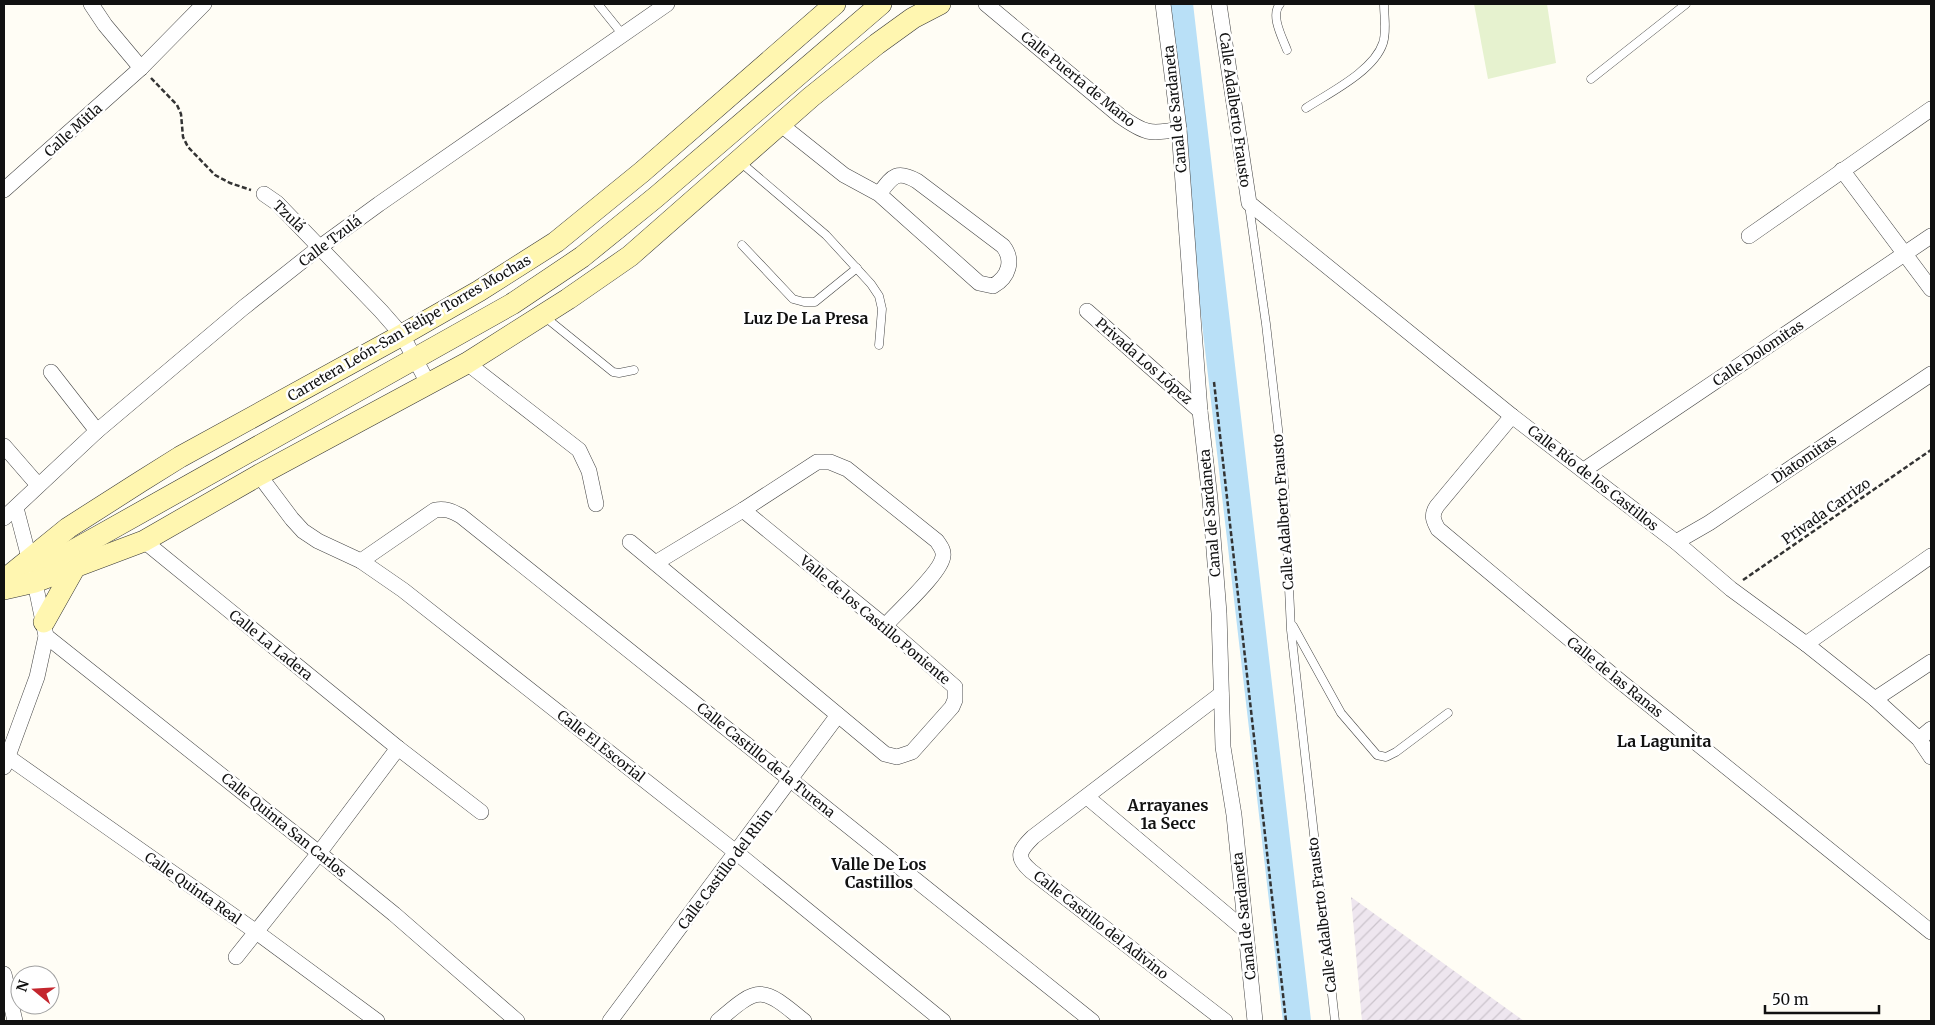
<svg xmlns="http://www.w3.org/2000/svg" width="1935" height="1025" font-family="Merriweather,serif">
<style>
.industrial{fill:url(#industrial-furrows)}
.pitch{fill:#e6f2cf}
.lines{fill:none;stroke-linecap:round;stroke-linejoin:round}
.river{stroke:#b9e0f7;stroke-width:28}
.lane-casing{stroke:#444;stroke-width:9}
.street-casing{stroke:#444;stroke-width:16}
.secondary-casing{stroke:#333;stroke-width:22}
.path{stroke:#333;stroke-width:2.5;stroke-dasharray:5 2.5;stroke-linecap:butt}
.lane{stroke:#fff;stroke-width:8}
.street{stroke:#fff;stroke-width:15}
.secondary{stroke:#fff6b0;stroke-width:21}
.labels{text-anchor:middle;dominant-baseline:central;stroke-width:5;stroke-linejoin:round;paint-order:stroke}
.street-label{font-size:14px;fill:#111;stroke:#fff}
.quarter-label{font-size:16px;font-weight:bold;fill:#111;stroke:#fff}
</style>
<defs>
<pattern id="industrial-furrows" width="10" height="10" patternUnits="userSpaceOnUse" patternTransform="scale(1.25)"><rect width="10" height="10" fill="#eee6ef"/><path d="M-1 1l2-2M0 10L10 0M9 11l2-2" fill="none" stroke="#cbc4cc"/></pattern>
</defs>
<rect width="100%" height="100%" fill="#fffdf5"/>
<path class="industrial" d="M1351 897 1524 1021H1362Z"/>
<path class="pitch" d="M1474 4H1547L1556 63 1488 79Z"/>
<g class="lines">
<path class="river" d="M1179 4 1297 1021"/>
<defs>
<g id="lane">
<path d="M598 4 623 35"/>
<path d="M1280 4C1270 15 1282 37 1287 50"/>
<path d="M1591 79 1686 4"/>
<path d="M1306 108C1329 93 1374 71 1383 43 1387 31 1384 16 1384 4"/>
<path d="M739 161 826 235 871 284 879 296 882 309 879 345"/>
<path d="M1249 205 1266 324 1284 481 1291 630 1335 1021"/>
<path d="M742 245 793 299 804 302H815L857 268"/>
<path d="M545 317 613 372 619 373 634 370"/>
<path d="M1293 626 1341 713 1377 755 1386 757 1396 752 1448 713"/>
</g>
<g id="street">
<path d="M91 4 105 25 141 68"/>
<path d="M986 4 1120 116C1144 133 1150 135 1179 129"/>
<path d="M1163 4 1179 129 1200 411 1210 499 1219 613 1223 747 1234 815 1255 1021"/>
<path d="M1219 4 1249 203 1512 416 1676 542 1731 589 1806 644 1875 699 1919 739 1931 757"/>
<path d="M780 124 844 175 879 194 979 283 993 286C1009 277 1014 260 1003 246L917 181C896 169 892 177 879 194"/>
<path d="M1842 170 1931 289"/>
<path d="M4 190 141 68 204 4"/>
<path d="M264 194 277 203 381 311 402 335 429 385"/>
<path d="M1749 236 1931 109"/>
<path d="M1087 311 1200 411"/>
<path d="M467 363 579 450 589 471 596 504"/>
<path d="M51 372 97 431"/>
<path d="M1512 416 1437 506C1431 515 1433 520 1438 529L1621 682 1931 932"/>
<path d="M4 446 38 485"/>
<path d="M1584 470 1931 236"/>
<path d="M259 475 292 519 303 531 318 541 361 561 403 590 737 853 943 1021"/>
<path d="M4 518 97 431 243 308 320 247 379 204 667 4"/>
<path d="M144 541 398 748 481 812"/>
<path d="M630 542 885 754 897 757 912 752 952 707 955 700V687L885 626 743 510"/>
<path d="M1676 542 1709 523 1931 374"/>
<path d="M361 561 435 510C445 508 452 511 461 516L1092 1021"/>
<path d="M657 562 743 510 817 462H830L847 469 937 541C940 546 944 550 943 556 942 572 897 612 885 626"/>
<path d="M46 636 319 853 394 914 517 1021"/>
<path d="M1806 644 1931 556"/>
<path d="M1221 694 1033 837C1019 851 1015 857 1031 871L1225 1021"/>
<path d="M1875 699 1931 662"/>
<path d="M1919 739 1931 729"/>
<path d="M8 757 255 931 377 1021"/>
<path d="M4 767 37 677 46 636 33 573 16 508"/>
<path d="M1087 797 1245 930"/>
<path d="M236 957 319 853 398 748"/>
<path d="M4 974 15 1021"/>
<path d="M610 1021 838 715"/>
<path d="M718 1021C759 985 762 986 804 1021"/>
</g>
<g id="secondary">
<path d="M40 569 512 304 582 257 656 197 881 4"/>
<path d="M4 580 68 528 140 482 180 457 402 335 479 291 556 242 642 172 835 4"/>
<path d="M4 589 35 582 144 541 259 475 467 363 568 299 630 256 811 97 877 44 913 18 940 4"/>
<path d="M44 622 75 567"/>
</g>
</defs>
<use href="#lane" class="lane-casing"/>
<use href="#street" class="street-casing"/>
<use href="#secondary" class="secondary-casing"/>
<g class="path">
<path d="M151 78 177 105 181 114 183 137 188 147 215 175 230 183 251 190"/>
<path d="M1214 382 1286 1021"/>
<path d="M1743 580 1931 450"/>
</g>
<use href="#lane" class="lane"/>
<use href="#street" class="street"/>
<use href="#secondary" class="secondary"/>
</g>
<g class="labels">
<g class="street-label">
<text transform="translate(1078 79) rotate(39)">Calle Puerta de Mano</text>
<text transform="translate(1175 109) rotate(-96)">Canal de Sardaneta</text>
<text transform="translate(1235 110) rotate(82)">Calle Adalberto Frausto</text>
<text transform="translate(73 130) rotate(-42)">Calle Mitla</text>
<text transform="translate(289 216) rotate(44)">Tzulá</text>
<text transform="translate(330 241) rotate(-37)">Calle Tzulá</text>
<text transform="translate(409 328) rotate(-30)">Carretera León-San Felipe Torres Mochas</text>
<text transform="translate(1758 353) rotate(-34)">Calle Dolomitas</text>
<text transform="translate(1144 361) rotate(41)">Privada Los López</text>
<text transform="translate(1804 459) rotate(-34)">Diatomitas</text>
<text transform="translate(1593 478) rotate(38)">Calle Río de los Castillos</text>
<text transform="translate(1826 511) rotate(-35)">Privada Carrizo</text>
<text transform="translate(1283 512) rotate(-94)">Calle Adalberto Frausto</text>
<text transform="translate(1210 513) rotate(-95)">Canal de Sardaneta</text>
<text transform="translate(875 620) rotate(40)">Valle de los Castillo Poniente</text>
<text transform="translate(271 645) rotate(39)">Calle La Ladera</text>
<text transform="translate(1615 677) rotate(39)">Calle de las Ranas</text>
<text transform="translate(601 746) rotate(38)">Calle El Escorial</text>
<text transform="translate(766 760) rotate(39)">Calle Castillo de la Turena</text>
<text transform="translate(284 825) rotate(39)">Calle Quinta San Carlos</text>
<text transform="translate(725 869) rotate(-53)">Calle Castillo del Rhin</text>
<text transform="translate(193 888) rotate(35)">Calle Quinta Real</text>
<text transform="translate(1322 915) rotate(-97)">Calle Adalberto Frausto</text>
<text transform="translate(1244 916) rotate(-96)">Canal de Sardaneta</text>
<text transform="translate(1101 925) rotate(38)">Calle Castillo del Adivino</text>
</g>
<g class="quarter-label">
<text x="806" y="318">Luz De La Presa</text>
<text x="1664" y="741">La Lagunita</text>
<text x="1168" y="805">Arrayanes<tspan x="1168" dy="18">1a Secc</tspan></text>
<text x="879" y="864">Valle De Los<tspan x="879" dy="18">Castillos</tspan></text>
</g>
</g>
<rect width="1935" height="1025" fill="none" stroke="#111111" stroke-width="10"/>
<g transform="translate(35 990) rotate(288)"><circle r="24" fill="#ffffff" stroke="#a0a0a0"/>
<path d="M0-4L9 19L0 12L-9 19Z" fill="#c4262e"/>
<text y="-8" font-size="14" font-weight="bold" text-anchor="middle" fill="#111111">N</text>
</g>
<path d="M1765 1005v8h114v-8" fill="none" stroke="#111111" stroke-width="2.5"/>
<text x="1772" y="1005" font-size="15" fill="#111111" stroke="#ffffff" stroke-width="4" paint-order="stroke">50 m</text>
</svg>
